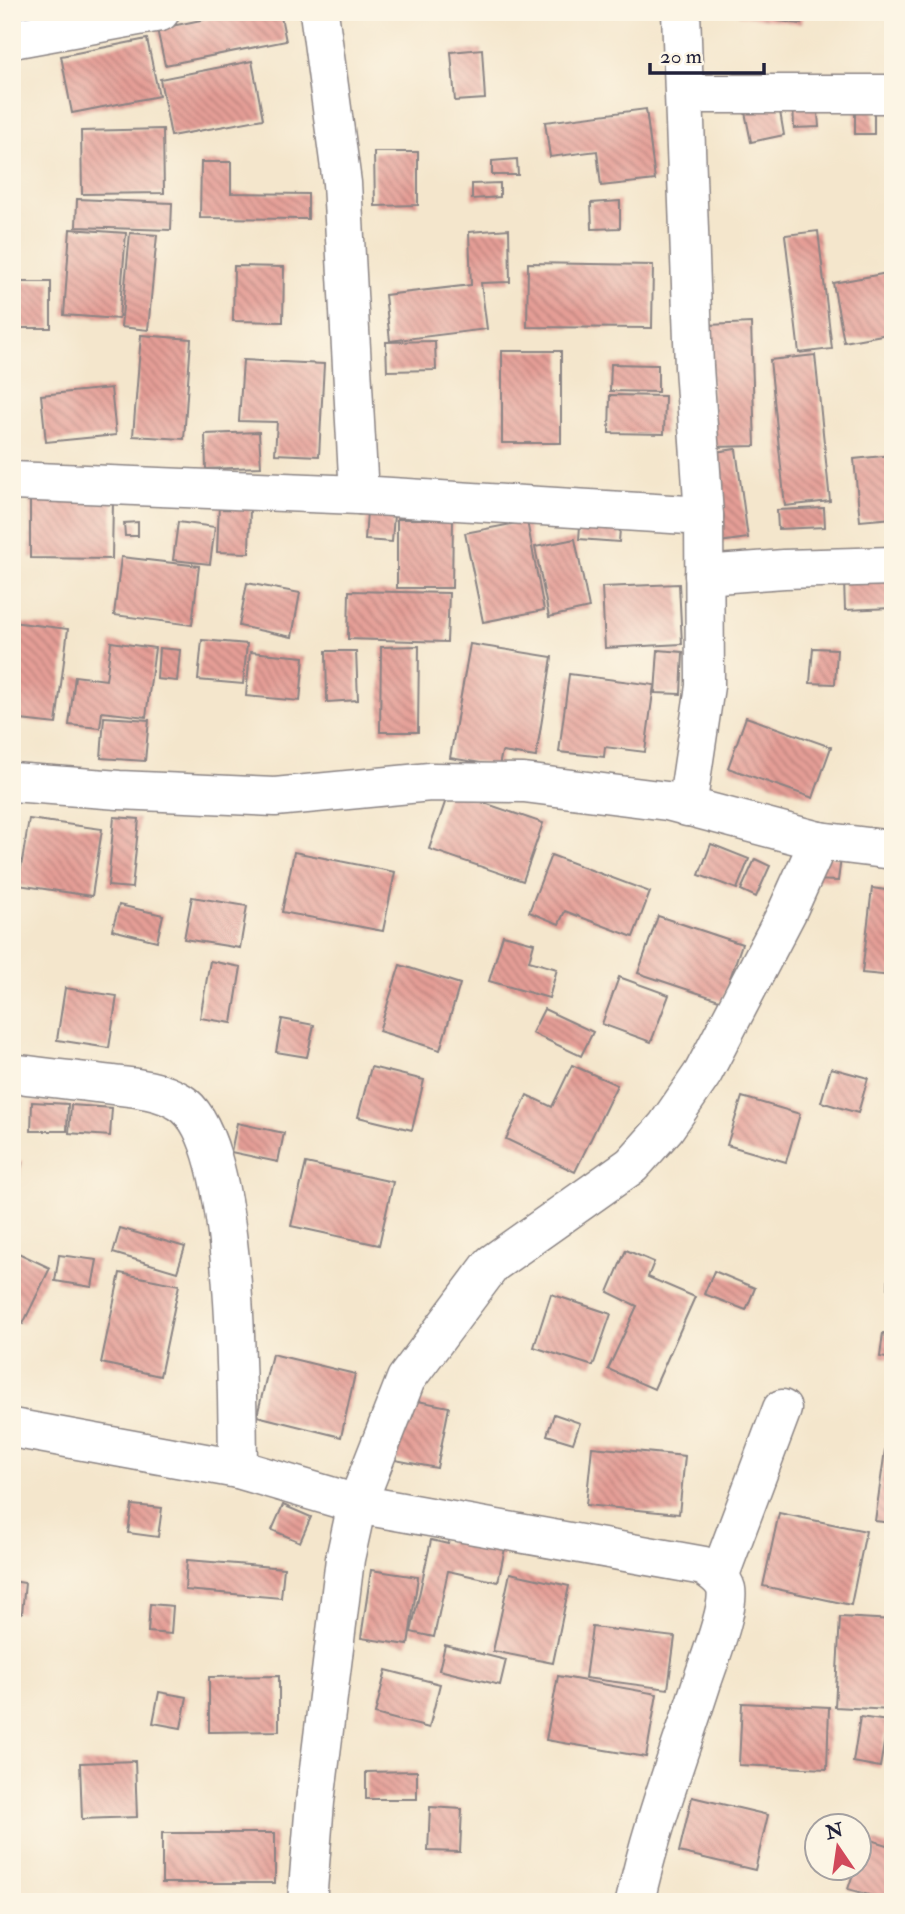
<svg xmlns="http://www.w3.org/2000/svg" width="905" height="1914" font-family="'IM FELL Double Pica',serif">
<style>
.building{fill:url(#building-back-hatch)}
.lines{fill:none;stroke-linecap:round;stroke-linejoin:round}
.minor-casing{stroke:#8b8484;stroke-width:41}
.minor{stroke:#fff;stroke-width:38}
</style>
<defs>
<pattern id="building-back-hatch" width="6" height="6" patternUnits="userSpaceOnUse" patternTransform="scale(1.75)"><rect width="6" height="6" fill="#e59e96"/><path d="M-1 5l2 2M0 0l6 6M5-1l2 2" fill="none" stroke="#b9807c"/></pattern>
</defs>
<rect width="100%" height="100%" fill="#fcf5e5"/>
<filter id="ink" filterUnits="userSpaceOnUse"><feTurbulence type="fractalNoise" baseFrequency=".0143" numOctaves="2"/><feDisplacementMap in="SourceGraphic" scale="14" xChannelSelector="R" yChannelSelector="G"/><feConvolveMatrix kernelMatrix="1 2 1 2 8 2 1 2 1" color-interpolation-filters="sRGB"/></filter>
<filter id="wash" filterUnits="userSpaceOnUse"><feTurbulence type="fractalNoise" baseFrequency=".00686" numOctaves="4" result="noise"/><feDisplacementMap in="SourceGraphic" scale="28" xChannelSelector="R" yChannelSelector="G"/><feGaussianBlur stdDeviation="1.57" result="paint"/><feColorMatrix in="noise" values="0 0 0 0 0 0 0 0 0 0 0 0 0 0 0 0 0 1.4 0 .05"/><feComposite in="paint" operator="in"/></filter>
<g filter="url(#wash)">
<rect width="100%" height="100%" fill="#f4e6cc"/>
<g id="blocks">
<g class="building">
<path d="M240 12H280L286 41 165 65 157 29Z"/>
<path d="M738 12H803L801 24 738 15Z"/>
<path d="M147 39 159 96 72 113 61 56Z"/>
<path d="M482 49 485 99 455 101 451 52Z"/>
<path d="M252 61 263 119 171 136 160 79Z"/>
<path d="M778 100 784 135 751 142 744 107Z"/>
<path d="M817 100 819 127 794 128 793 101Z"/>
<rect x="855" y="103" width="19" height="31"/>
<path d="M646 109 655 180 601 186 597 151 550 157 545 122Z"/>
<path d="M163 129 164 193 82 194 81 131Z"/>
<path d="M374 152H418V205L375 206Z"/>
<path d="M517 159 518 175H492V161Z"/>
<path d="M201 162H231V193L308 194V219L200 218Z"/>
<path d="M500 183V197L472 199V184Z"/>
<path d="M77 199 172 203 171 230 76 227Z"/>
<path d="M620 201V228L592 229 591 203Z"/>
<path d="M70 229 126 233 119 319 64 315Z"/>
<path d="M509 229 510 282 481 283 487 329 390 341 385 295 471 285 469 232Z"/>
<path d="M818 231 832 349 799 353 785 235Z"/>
<path d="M130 233 157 235 148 330 121 327Z"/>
<path d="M528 263 653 265 652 328 527 327Z"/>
<path d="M234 266 284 267 283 322 233 321Z"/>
<path d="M893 272V333L844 342 833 283Z"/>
<rect x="12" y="282" width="39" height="46"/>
<path d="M751 323 755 446 713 447 709 325Z"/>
<path d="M141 335 191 339 184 439 133 436Z"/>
<path d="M435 341 436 370 387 371 386 342Z"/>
<rect x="502" y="351" width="59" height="92"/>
<path d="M815 355 830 501 785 506 770 360Z"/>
<path d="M243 360 324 364 319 456 275 454 277 422 239 421Z"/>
<path d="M611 364 658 365V392L610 391Z"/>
<path d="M111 388 116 435 46 442 41 395Z"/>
<path d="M610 395 665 396 664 434 609 433Z"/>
<path d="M259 432 261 467 206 469 205 434Z"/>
<path d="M736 449 748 538 712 543 701 454Z"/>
<path d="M893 455V518L860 521 854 459Z"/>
<path d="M30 500H113L112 559 30 558Z"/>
<path d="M219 504 250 506 249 553 217 552Z"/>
<path d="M824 508 825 527 778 529 777 510Z"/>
<path d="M367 511 394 514 392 542 365 540Z"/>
<path d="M581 513 621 515 619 542 579 539Z"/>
<path d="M397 519H453L452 588H397Z"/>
<path d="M527 521 544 610 483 622 465 533Z"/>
<path d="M138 522V536H125L124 523Z"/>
<path d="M178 522 215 527 210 564 173 560Z"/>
<path d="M575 539 589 608 549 617 535 547Z"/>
<path d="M121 557 199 566 192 625 114 615Z"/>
<path d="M893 578V608L845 610 844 580Z"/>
<path d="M247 583 300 593 292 637 239 626Z"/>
<path d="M679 584 682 644 605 648 602 587Z"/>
<path d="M349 591 449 593 447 642 348 639Z"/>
<path d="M12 622 68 629 56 724 12 719Z"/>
<path d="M202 640 247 644 243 684 198 680Z"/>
<path d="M111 642 155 648 146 717 102 712 100 728 69 725 75 676 106 680Z"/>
<path d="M470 644 552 657 536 757 502 752 499 766 450 758Z"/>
<path d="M419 646 418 732H380L381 647Z"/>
<path d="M159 648 180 650 177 681 157 679Z"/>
<path d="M813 648 837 649 835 684 810 683Z"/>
<path d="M658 650 683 652 681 694 655 693Z"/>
<path d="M326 651H356L358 700 327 702Z"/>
<path d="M250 652 304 657 300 701 246 696Z"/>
<path d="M569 674 654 685 645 752 605 747 604 757 559 752Z"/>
<path d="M104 717 149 720 145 761 101 758Z"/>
<path d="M746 717 831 747 813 798 728 768Z"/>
<path d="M449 791 543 823 523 881 429 849Z"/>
<path d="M114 817 139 819 132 888 108 886Z"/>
<path d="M29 819 102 829 92 896 18 885Z"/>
<path d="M711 844 749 859 737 889 699 875Z"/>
<path d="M294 852 395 872 383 931 282 912Z"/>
<path d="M551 855 650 892 633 937 565 911 559 924 529 912Z"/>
<path d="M815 856 841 858 838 881 813 880Z"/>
<path d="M755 859 770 866 756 897 741 890Z"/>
<path d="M872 888 893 891V976L862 973Z"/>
<path d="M192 897 247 906 240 948 184 939Z"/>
<path d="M119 905 163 915 157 941 112 930Z"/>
<path d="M658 916 742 944 722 1001 638 973Z"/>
<path d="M503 935 534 943 529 961 557 969 549 998 489 981Z"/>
<path d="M210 961 241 967 232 1023 200 1018Z"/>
<path d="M400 965 460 984 440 1050 379 1031Z"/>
<path d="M619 977 669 995 651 1042 602 1024Z"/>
<path d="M65 988 117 996 109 1048 57 1040Z"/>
<path d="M544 1009 593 1032 581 1056 532 1033Z"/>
<path d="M282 1019 314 1025 307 1057 276 1052Z"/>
<path d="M572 1065 617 1085 575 1172 506 1139 527 1095 552 1107Z"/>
<path d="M371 1067 424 1080 412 1130 358 1117Z"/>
<path d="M831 1068 868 1078 858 1113 821 1102Z"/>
<path d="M742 1097 800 1114 786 1162 727 1145Z"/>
<path d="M32 1102 68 1104 67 1131H31Z"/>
<path d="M71 1105 112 1108 110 1136 69 1133Z"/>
<path d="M237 1123 284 1133 278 1162 231 1152Z"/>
<path d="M12 1160 22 1161 14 1223H12Z"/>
<path d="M306 1163 393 1182 379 1245 291 1226Z"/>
<path d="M120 1228 185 1247 177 1272 113 1253Z"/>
<path d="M12 1250 50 1268 23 1324 12 1319Z"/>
<path d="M626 1250 654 1262 648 1277 695 1297 654 1389 608 1369 637 1306 608 1292Z"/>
<path d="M59 1255 97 1260 92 1287 55 1281Z"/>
<path d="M889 1265H893V1290L888 1289Z"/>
<path d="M714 1271 755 1288 746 1310 704 1294Z"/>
<path d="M120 1273 179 1285 160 1376 101 1363Z"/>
<path d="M551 1294 611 1314 593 1366 534 1347Z"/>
<path d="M883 1333 893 1334V1359L880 1357Z"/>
<path d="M272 1354 355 1374 341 1437 257 1416Z"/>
<path d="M402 1398 449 1407 437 1468 390 1459Z"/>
<path d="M554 1414 580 1423 573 1443 547 1435Z"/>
<path d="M592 1447 685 1456 679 1514 586 1505Z"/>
<path d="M885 1450 893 1452V1523L875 1521Z"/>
<path d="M132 1505 162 1508 158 1537 128 1533Z"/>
<path d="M283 1505 311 1517 300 1542 272 1530Z"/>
<path d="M779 1513 866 1531 851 1605 763 1586Z"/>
<path d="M453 1523 508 1534 498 1582 448 1571 434 1637 411 1632 431 1540 448 1544Z"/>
<path d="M187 1560 284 1568 281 1598 185 1590Z"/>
<path d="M371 1570 418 1577 408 1645 361 1638Z"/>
<path d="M510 1573 569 1586 553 1663 493 1651Z"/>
<path d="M12 1581 25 1583 22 1613 12 1611Z"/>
<path d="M150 1604 173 1606 171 1634 148 1632Z"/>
<path d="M840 1617 893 1620 891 1710 835 1707Z"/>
<path d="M592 1627 675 1637 668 1689 585 1678Z"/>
<path d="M445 1645 506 1660 500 1685 439 1670Z"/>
<path d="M386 1670 440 1684 429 1728 375 1714Z"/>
<path d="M279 1676V1731L209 1732V1677Z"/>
<path d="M558 1676 657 1694 646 1757 546 1740Z"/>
<path d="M159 1692 187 1697 181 1728 153 1723Z"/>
<path d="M742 1703 829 1707 827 1769 739 1765Z"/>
<path d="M860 1717 888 1721 880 1767 853 1762Z"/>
<path d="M135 1761 137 1817 82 1819 80 1763Z"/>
<path d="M417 1771V1799H366V1772Z"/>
<path d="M692 1797 768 1815 755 1870 679 1852Z"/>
<path d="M430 1807 462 1809 460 1852 428 1851Z"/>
<rect x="162" y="1833" width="113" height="50"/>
<path d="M864 1838 893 1847V1902L848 1889 855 1868H860V1853Z"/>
</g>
</g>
</g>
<g filter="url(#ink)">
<use href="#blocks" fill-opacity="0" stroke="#8b8484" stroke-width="2"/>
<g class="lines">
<defs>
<g id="minor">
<path d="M319 12 342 183 359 495"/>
<path d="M681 12 694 367 704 516 705 686 687 807"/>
<path d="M12 39 160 12"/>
<path d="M685 94H893"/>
<path d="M12 481 359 495 704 516"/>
<path d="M704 575 784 569 893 566"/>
<path d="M12 782 119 790 275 797 430 782 524 783 667 801 819 841 893 850"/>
<path d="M12 1073C41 1077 69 1080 97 1083 124 1087 156 1087 180 1102 240 1139 237 1398 238 1469"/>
<path d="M12 1428 238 1469 357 1504 704 1566C712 1572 723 1578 726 1589 730 1608 709 1661 702 1682 679 1754 651 1827 635 1902"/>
<path d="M719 1577 782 1409"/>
<path d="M307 1902 315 1802 345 1559 357 1504 406 1379 492 1264 632 1165 666 1127 703 1073 787 912 819 841"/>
</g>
</defs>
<use href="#minor" class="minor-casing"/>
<use href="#minor" class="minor"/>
</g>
</g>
<rect width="905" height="1914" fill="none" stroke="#fcf5e5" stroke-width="42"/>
<g transform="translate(838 1847) rotate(347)"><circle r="33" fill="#fcf5e5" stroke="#a5a1a1" stroke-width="2"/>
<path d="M0-5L12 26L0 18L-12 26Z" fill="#d1495b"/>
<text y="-10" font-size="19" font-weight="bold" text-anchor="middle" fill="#22223b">N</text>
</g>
<path d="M650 63v10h114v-10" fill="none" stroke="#22223b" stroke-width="3.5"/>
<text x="660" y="63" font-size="21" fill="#22223b" stroke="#fcf5e5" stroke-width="5" paint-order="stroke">20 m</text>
</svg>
